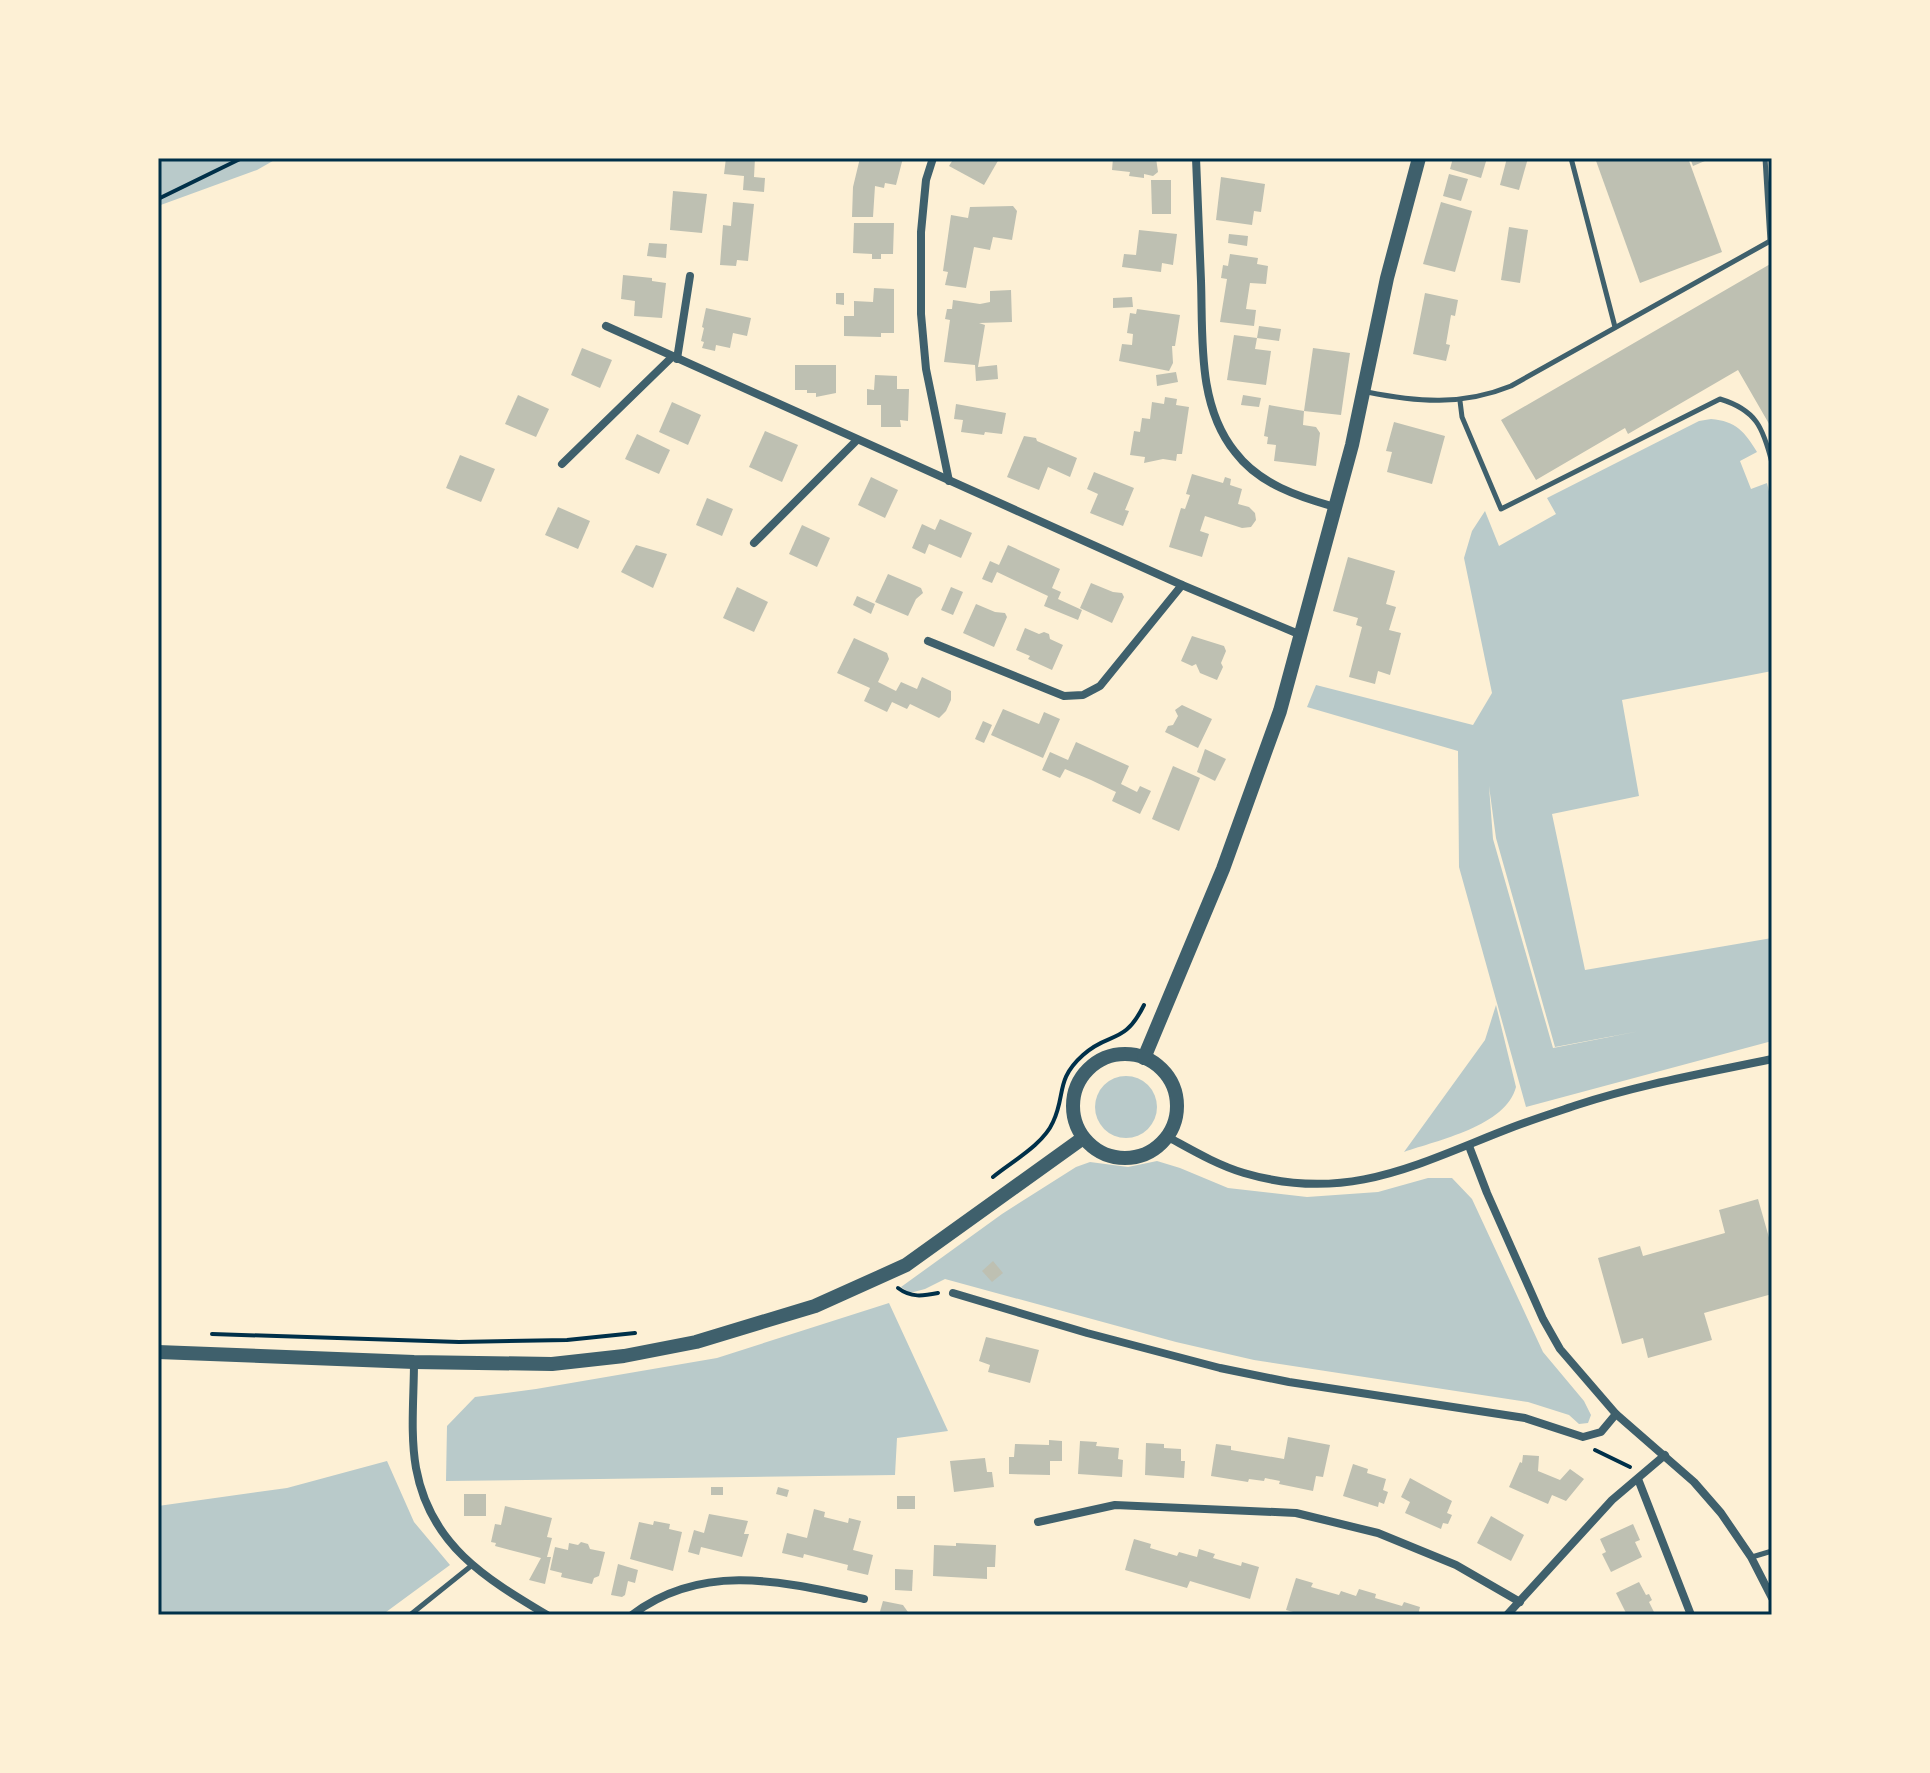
<svg xmlns="http://www.w3.org/2000/svg" width="1930" height="1773" font-family="Figtree,sans-serif">
<style>
.green{fill:#b9caca;fill-rule:evenodd}
.building{fill:#bec0b2}
.lines{fill:none;stroke-linecap:round;stroke-linejoin:round}
.path{stroke:#003049;stroke-width:4}
.service{stroke:#3f606c;stroke-width:5}
.minor{stroke:#3f606c;stroke-width:8}
.tertiary{stroke:#3f606c;stroke-width:14}
.neatline{fill:none;stroke:#003049;stroke-width:3}
</style>
<rect width="100%" height="100%" fill="#fdf0d5"/>
<g class="green">
<path d="M158 158H278L257 170 158 206Z"/>
<path d="M1711 419C1736 421 1745 432 1757 452L1740 461 1751 489 1767 483 1772 504V671L1622 700 1639 796 1552 814 1585 970 1772 938V1041L1526 1107 1459 867 1458 751 1307 707 1316 685 1473 725 1492 693 1464 558 1472 531 1485 511 1499 546 1556 514 1547 498 1699 421ZM1489 786 1496 838 1555 1047 1640 1031 1553 1048 1493 839Z"/>
<path d="M1496 1005 1516 1087C1506 1126 1438 1140 1404 1152L1485 1040Z"/>
<circle cx="1126" cy="1107" r="31"/>
<path d="M1157 1161 1180 1168 1228 1188 1307 1197 1378 1192 1428 1178H1452L1472 1199 1543 1352 1584 1401 1591 1415 1588 1423 1579 1424 1569 1415 1528 1402 1254 1360 1176 1342 945 1279 925 1289 910 1293 901 1287 1002 1214 1076 1167 1090 1162 1128 1167Z"/>
<path d="M889 1303 948 1431 897 1438 895 1475 446 1481 447 1426 475 1397 536 1389 717 1358Z"/>
<path d="M387 1461 414 1522 450 1565 382 1615H158V1506L287 1488Z"/>
</g>
<g class="building">
<path d="M726 158H755L754 177 765 178 764 192 743 190 744 176 724 174Z"/>
<path d="M860 158H903L896 185 885 183 884 188 875 186 873 217H852L853 187Z"/>
<path d="M954 158H997L999 159 984 185 949 166Z"/>
<path d="M1113 158H1156L1158 172 1153 176 1144 174V178L1129 176 1130 172 1112 170Z"/>
<path d="M1453 158H1487L1481 178 1450 169Z"/>
<path d="M1507 158H1528L1519 190 1500 185Z"/>
<path d="M1595 158H1688L1722 252 1640 283Z"/>
<path d="M1690 158H1712L1693 166Z"/>
<path d="M1449 174 1468 179 1461 201 1443 196Z"/>
<path d="M1221 177 1265 184 1261 212 1254 211 1252 225 1216 220Z"/>
<path d="M1151 180H1171V214H1152Z"/>
<path d="M673 191 707 194 702 233 670 230Z"/>
<path d="M733 202 754 204 748 261 737 260 736 266 720 265 723 225 731 226Z"/>
<path d="M1441 202 1472 211 1455 272 1423 264Z"/>
<path d="M1013 206 1017 211 1012 240 993 237 990 250 974 247 966 288 945 285 948 272 943 271 951 215 968 218 970 207Z"/>
<path d="M854 223H894L893 254H881V259H872V254L853 253Z"/>
<path d="M1509 227 1528 230 1520 283 1501 280Z"/>
<path d="M1139 230 1177 234 1173 265 1162 263 1161 272 1122 267 1124 254 1136 255Z"/>
<path d="M1229 234 1248 236 1247 246 1228 243Z"/>
<path d="M649 243 667 244 666 258 647 256Z"/>
<path d="M1230 254 1258 258 1257 264 1268 266 1266 284 1250 283 1246 309 1256 310 1254 326 1220 322 1227 279 1221 278 1223 265 1228 266Z"/>
<path d="M1772 263V429L1738 370 1628 434 1625 428 1536 480 1501 420Z"/>
<path d="M623 275 652 278V281L666 283 662 318 634 316 635 301 621 299Z"/>
<path d="M874 288 894 289V333H881V337L844 336V316H854V301L873 302Z"/>
<path d="M1011 290 1012 322 979 323 985 325 978 367 997 365 998 379 976 381 975 365 944 362 950 320 945 319 947 309H952L953 300 980 304 990 302V291Z"/>
<path d="M836 293H844V305L836 304Z"/>
<path d="M1425 293 1458 300 1455 316 1451 315 1446 344 1450 345 1446 361 1413 354Z"/>
<path d="M1132 297 1133 307 1113 308V298Z"/>
<path d="M706 308 751 318 747 336 733 333 730 348 716 345 715 351 702 348 704 342 701 341 704 328 702 327Z"/>
<path d="M1137 309 1180 315 1175 346H1172L1173 363 1169 371 1119 361 1122 344 1132 345 1133 334 1127 333 1130 313 1136 314Z"/>
<path d="M1259 326 1281 329 1279 341 1257 338Z"/>
<path d="M1234 335 1257 338 1255 349 1271 351 1266 385 1227 380Z"/>
<path d="M582 348 612 360 600 388 571 375Z"/>
<path d="M1313 348 1350 353 1341 415 1304 411Z"/>
<path d="M795 365H836V393L816 397V393H807V390H795Z"/>
<path d="M1176 372 1178 382 1157 386 1156 375Z"/>
<path d="M875 375 897 376V389H909L908 421 900 420 901 427H881V405H867V389L874 390Z"/>
<path d="M518 395 549 409 536 437 505 424Z"/>
<path d="M1243 395 1261 398 1259 407 1241 405Z"/>
<path d="M1165 397 1177 399 1176 405 1189 407 1182 454H1177L1176 461 1163 459 1144 463 1145 457 1130 455 1134 431 1140 432 1142 418 1150 419 1152 402 1164 404Z"/>
<path d="M672 402 701 415 688 445 659 432Z"/>
<path d="M956 404 1006 413 1002 434 985 432 984 435 961 432 963 420 954 419Z"/>
<path d="M1269 405 1304 411 1303 425 1316 427 1320 433 1316 466 1274 461 1276 445 1267 444 1268 437 1264 436Z"/>
<path d="M1394 422 1445 436 1432 484 1387 472 1392 452 1386 451Z"/>
<path d="M765 431 798 445 782 482 749 467Z"/>
<path d="M637 434 670 450 659 474 625 459Z"/>
<path d="M1024 436 1036 438 1037 441 1077 458 1070 477 1048 467 1039 490 1007 477Z"/>
<path d="M460 455 495 469 481 502 446 488Z"/>
<path d="M1094 472 1134 488 1125 510 1129 511 1123 526 1090 513 1098 494 1087 489Z"/>
<path d="M1192 474 1223 483 1225 477 1231 479 1230 485 1242 489 1238 504 1249 507 1255 513 1256 520 1251 527 1242 528 1205 516 1200 531 1209 534 1202 557 1169 547 1181 508 1185 509 1190 495 1186 494Z"/>
<path d="M871 477 898 490 885 518 858 505Z"/>
<path d="M707 498 733 509 722 536 696 525Z"/>
<path d="M558 507 590 521 578 549 545 535Z"/>
<path d="M940 519 972 533 961 558 929 544 925 554 912 548 922 524 935 530Z"/>
<path d="M802 525 830 538 817 567 789 554Z"/>
<path d="M636 545 667 554 653 588 621 572Z"/>
<path d="M1008 545 1060 569 1052 588 1061 592 1058 599 1082 610 1078 620 1044 606 1048 596 997 572 992 583 982 579 990 561 999 565Z"/>
<path d="M1348 557 1395 571 1386 604 1396 607 1389 630 1401 633 1390 675 1378 671 1375 684 1349 677 1362 627 1356 625 1358 618 1333 611Z"/>
<path d="M888 574 921 588 923 593 916 599 908 616 875 602Z"/>
<path d="M1091 583 1113 592 1122 593 1124 597 1112 623 1080 608Z"/>
<path d="M737 587 768 602 754 632 723 618Z"/>
<path d="M951 587 963 592 953 615 941 610Z"/>
<path d="M857 596 875 604 871 614 853 605Z"/>
<path d="M976 604 995 612 1005 613 1007 617 994 647 963 633Z"/>
<path d="M1025 628 1039 634 1044 632 1049 634 1050 639 1063 645 1052 670 1028 659 1030 656 1016 650Z"/>
<path d="M1192 636 1224 646 1226 651 1221 663 1223 667 1217 680 1200 673 1196 664 1192 666 1181 661Z"/>
<path d="M854 638 887 653 889 659 878 682 896 691 901 682 917 689 922 677 951 691V700L946 711 939 718 910 704 907 709 892 702 887 712 864 701 870 688 837 673Z"/>
<path d="M1182 705 1212 719 1198 748 1165 732 1168 726 1173 725 1178 716 1175 710Z"/>
<path d="M1003 709 1039 724 1044 712 1060 719 1043 758 991 735Z"/>
<path d="M983 721 992 725 984 743 975 739Z"/>
<path d="M1076 742 1129 766 1121 784 1137 792 1140 786 1151 791 1140 814 1112 801 1116 792 1091 780 1065 769 1060 778 1042 770 1050 752 1068 760Z"/>
<path d="M1205 749 1226 759 1215 781 1197 772Z"/>
<path d="M1173 766 1200 778 1179 831 1152 819Z"/>
<path d="M1758 1199 1772 1248V1294L1704 1313 1712 1340 1648 1358 1643 1338 1622 1344 1598 1258 1640 1246 1643 1256 1725 1233 1719 1210Z"/>
<path d="M993 1261 1003 1273 992 1282 982 1271Z"/>
<path d="M986 1337 1039 1350 1030 1383 988 1372 990 1365 979 1361Z"/>
<path d="M1288 1437 1330 1445 1323 1477 1316 1476 1313 1491 1279 1484 1280 1481 1265 1478 1264 1481 1249 1479 1248 1482 1211 1476 1216 1444 1231 1446V1450L1284 1459Z"/>
<path d="M1049 1440 1062 1441V1461H1050V1475L1009 1474V1457H1014L1015 1444 1049 1445Z"/>
<path d="M1080 1441 1097 1442 1096 1446 1119 1448 1118 1459 1123 1460 1122 1477 1078 1474Z"/>
<path d="M1146 1443 1164 1444V1448L1181 1449V1461H1185L1184 1478 1145 1475Z"/>
<path d="M1523 1455 1539 1456 1538 1471 1560 1480 1570 1469 1584 1479 1566 1501 1552 1495 1548 1504 1509 1487 1520 1462 1522 1463Z"/>
<path d="M985 1458 987 1472H992L994 1487 954 1492 950 1461Z"/>
<path d="M1353 1464 1368 1469 1367 1473 1386 1479 1383 1490 1388 1492 1384 1504 1379 1502 1378 1507 1343 1496Z"/>
<path d="M1410 1478 1452 1501 1447 1513 1452 1515 1448 1524 1443 1523 1441 1529 1405 1513 1410 1502 1401 1497Z"/>
<rect x="711" y="1487" width="12" height="8"/>
<path d="M778 1487 789 1490 787 1497 776 1494Z"/>
<rect x="464" y="1494" width="22" height="22"/>
<rect x="897" y="1496" width="18" height="13"/>
<path d="M505 1506 552 1518 547 1537 552 1538 547 1557H551L545 1584 529 1580 541 1558 495 1546 496 1543 491 1542 495 1524 501 1525Z"/>
<path d="M814 1509 825 1512 824 1517 848 1523 849 1518 861 1521 853 1550 873 1555 868 1575 847 1570 848 1565 804 1554 803 1558 782 1553 787 1533 807 1538Z"/>
<path d="M709 1514 748 1521 744 1534H749L742 1557 701 1547 699 1555 688 1552 694 1530 704 1533Z"/>
<path d="M1491 1516 1524 1535 1511 1561 1477 1543Z"/>
<path d="M654 1521 670 1524 669 1529 682 1532 673 1571 630 1559 639 1522 653 1525Z"/>
<path d="M1633 1524 1640 1540 1635 1542 1642 1557 1611 1572 1602 1554 1606 1552 1600 1539Z"/>
<path d="M1134 1539 1151 1544 1150 1548 1177 1556 1179 1552 1197 1557 1199 1549 1215 1554 1213 1558 1241 1566 1242 1562 1259 1567 1250 1599 1190 1581 1187 1588 1125 1570Z"/>
<path d="M581 1542 588 1544 590 1549 605 1552 599 1576 594 1578 592 1584 561 1577 562 1573 550 1570 555 1547 568 1550 569 1543 578 1545Z"/>
<path d="M956 1543 996 1545 995 1567H987V1579L933 1576 934 1545 956 1546Z"/>
<path d="M618 1564 638 1570 635 1583 628 1581 625 1595 622 1597 611 1595Z"/>
<path d="M895 1569 913 1570 912 1591 895 1590Z"/>
<path d="M1296 1578 1313 1583 1311 1587 1339 1595 1341 1591 1356 1596 1359 1589 1376 1594 1375 1598 1402 1606 1404 1602 1420 1607 1418 1615H1304L1286 1610Z"/>
<path d="M1639 1582 1646 1595 1649 1594 1652 1600 1649 1602 1654 1612 1648 1615H1627L1616 1593Z"/>
<path d="M883 1601 903 1605 910 1615H879Z"/>
</g>
<g class="lines">
<g class="path">
<path d="M158 199 242 158"/>
<path d="M993 1177C1011 1162 1043 1145 1053 1122 1066 1095 1055 1080 1083 1055 1109 1031 1124 1046 1144 1005"/>
<path d="M898 1288C911 1298 923 1296 938 1293"/>
<path d="M212 1334 459 1342 567 1340 635 1333"/>
<path d="M1595 1450 1630 1467"/>
</g>
<g class="service">
<path d="M1571 158 1615 327"/>
<path d="M1765 158 1770 241"/>
<path d="M1367 392C1417 402 1462 406 1511 386L1772 240"/>
<path d="M1460 401 1462 417 1501 509 1720 399C1756 410 1763 427 1772 463"/>
<path d="M1752 1557 1772 1551"/>
<path d="M410 1615 471 1566"/>
</g>
<g class="minor">
<path d="M933 158 926 180 921 232V314L926 369 949 481"/>
<path d="M1196 158C1198 199 1199 240 1201 281 1203 337 1197 405 1235 452 1259 484 1299 497 1335 507"/>
<path d="M606 326 1182 585 1301 635"/>
<path d="M677 359 690 276"/>
<path d="M562 464 672 357"/>
<path d="M754 543 857 440"/>
<path d="M928 641 1064 696 1083 695 1100 686 1182 585"/>
<path d="M1168 1137C1192 1150 1217 1165 1244 1173 1349 1204 1419 1163 1513 1127 1534 1119 1556 1112 1577 1105 1641 1084 1706 1073 1772 1059"/>
<path d="M1469 1146 1487 1193 1543 1319 1560 1349 1616 1414 1694 1482 1721 1513 1751 1557 1772 1598"/>
<path d="M953 1293 1087 1333 1220 1368 1289 1382 1525 1418 1583 1437 1601 1432 1616 1414"/>
<path d="M414 1362C414 1396 410 1434 416 1468 430 1545 485 1578 547 1615"/>
<path d="M1638 1479 1691 1615"/>
<path d="M1038 1522 1115 1505 1296 1513 1378 1533 1456 1565 1520 1602"/>
<path d="M632 1615C703 1561 784 1582 864 1599"/>
<path d="M1507 1615 1612 1500 1665 1455"/>
</g>
<g class="tertiary">
<circle cx="1125" cy="1106" r="52"/>
<path d="M1144 1058 1223 869 1280 711 1352 445 1387 278 1419 158"/>
<path d="M158 1352 414 1362 552 1364 624 1356 696 1342 815 1306 906 1265 1083 1138"/>
</g>
</g>
<rect width="1930" height="1773" fill="none" stroke="#fdf0d5" stroke-width="320"/>
<rect x="160" y="160" width="1610" height="1453" class="neatline"/>
</svg>
